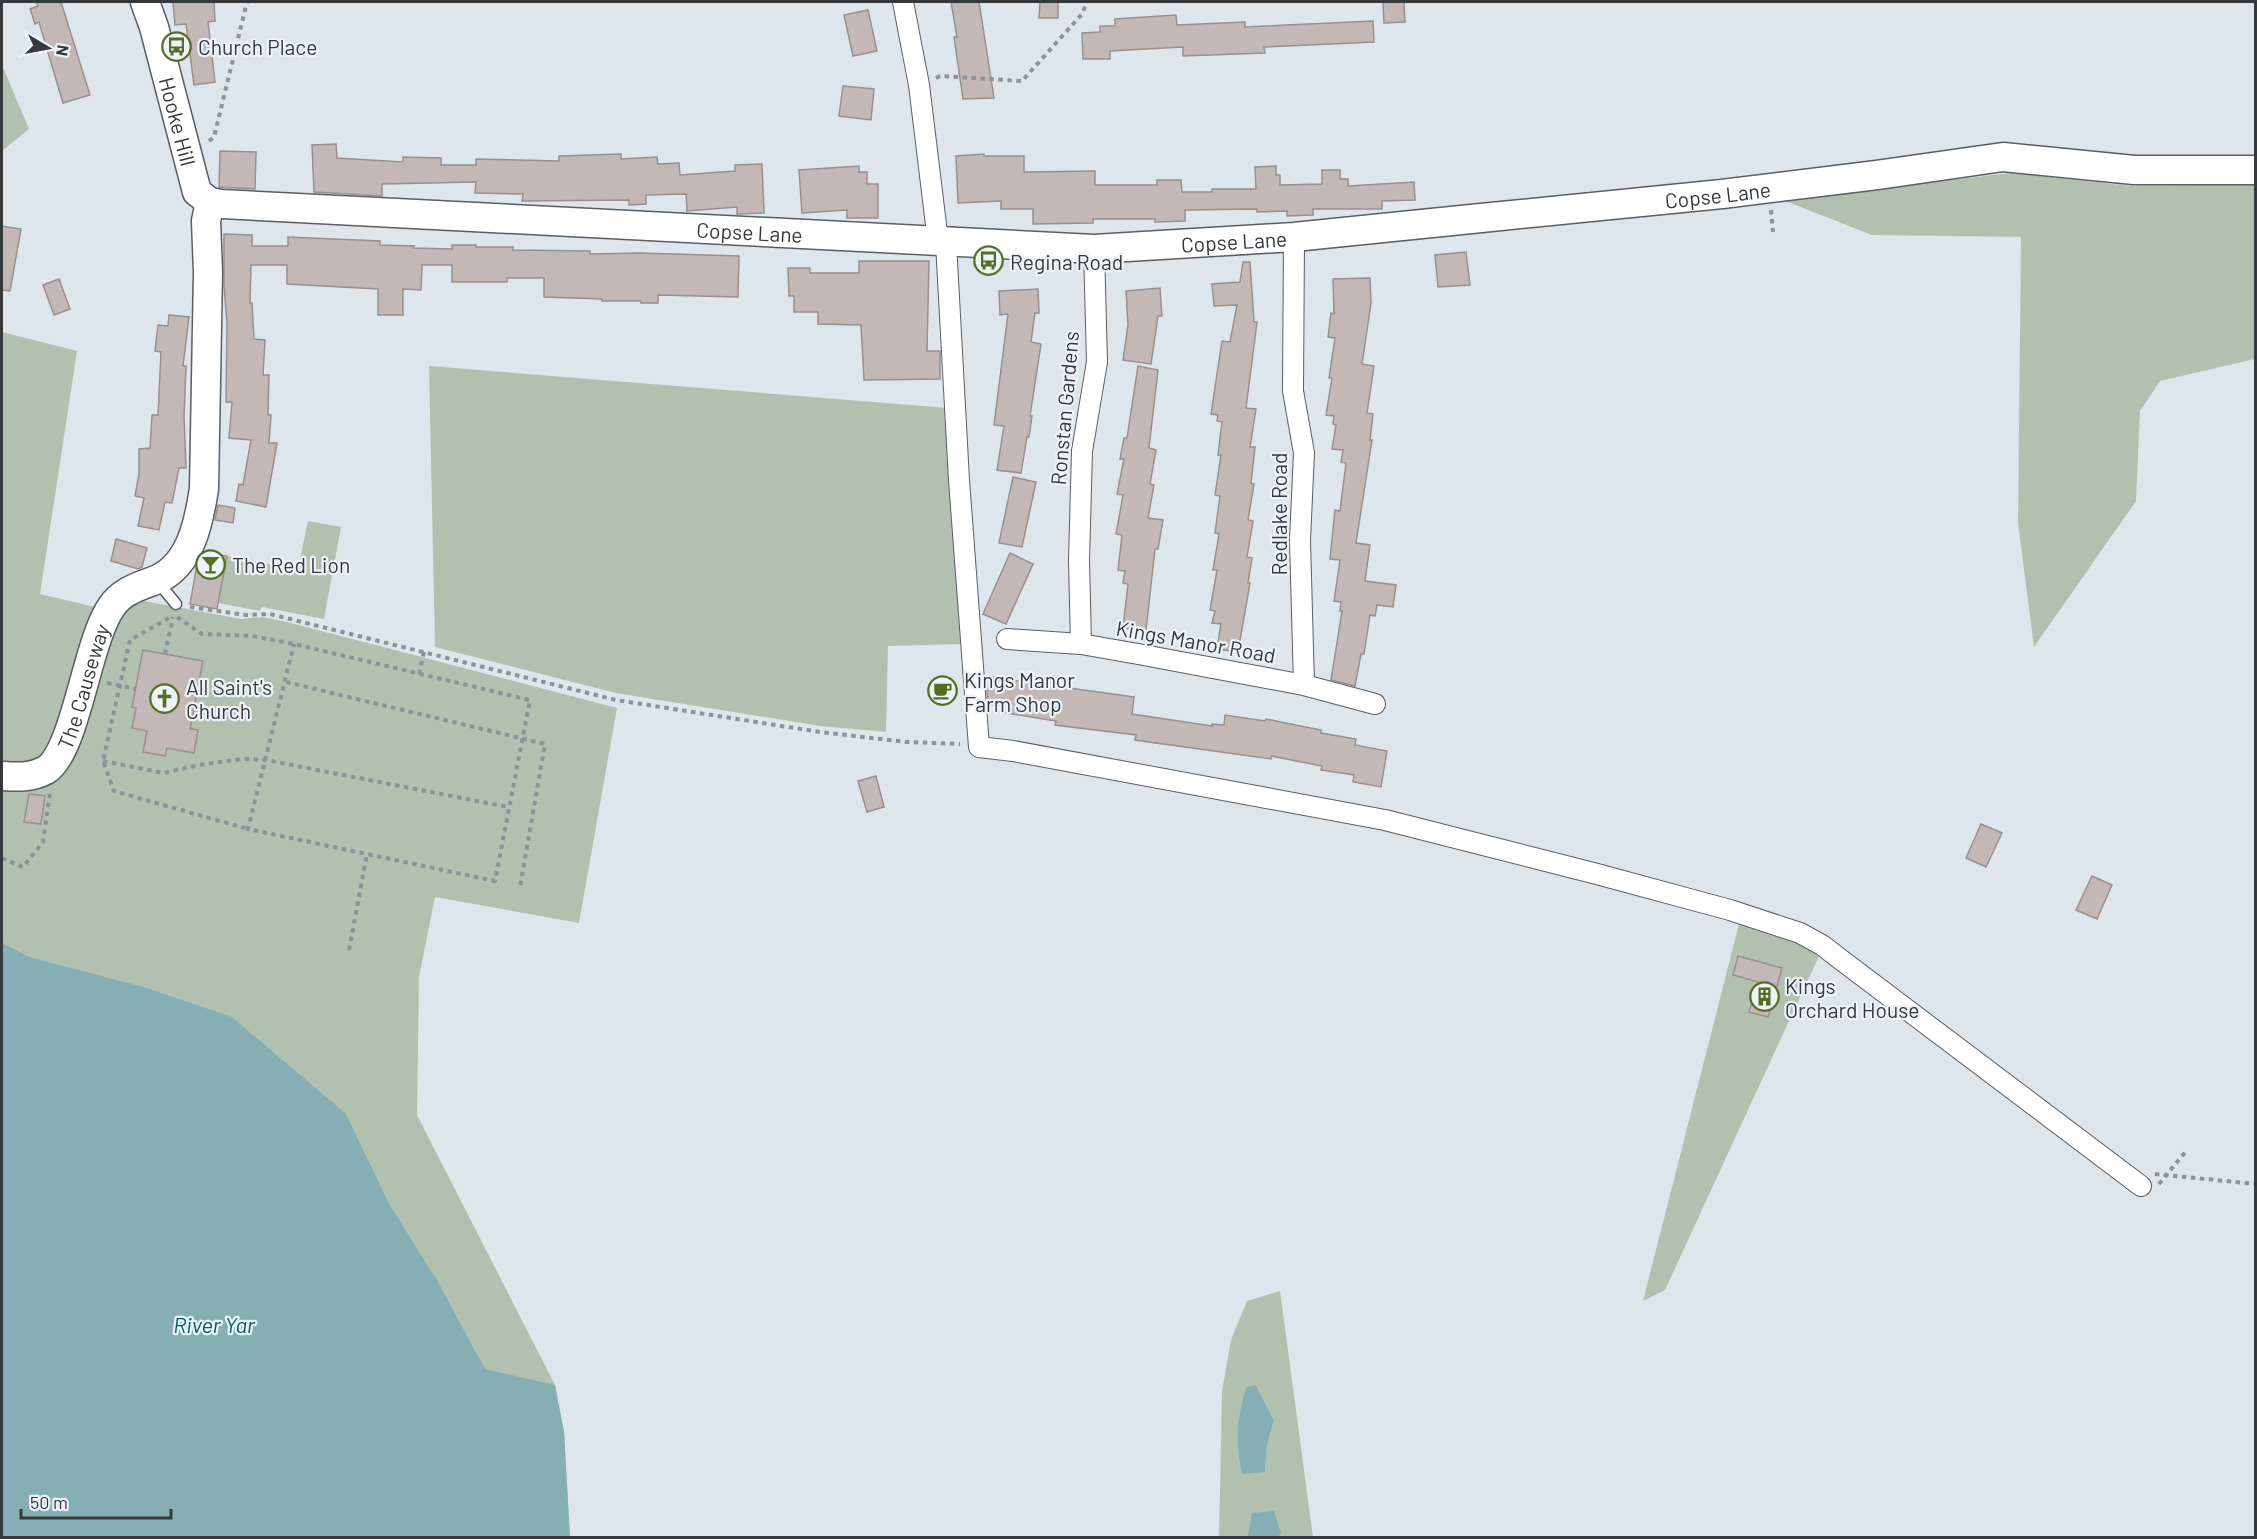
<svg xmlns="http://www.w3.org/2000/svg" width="2257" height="1539" font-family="Barlow,sans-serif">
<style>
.green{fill:#b2c1af;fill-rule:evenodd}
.water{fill:#86afb5}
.building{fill:#c3b8b6;stroke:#998f8e;stroke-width:1.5}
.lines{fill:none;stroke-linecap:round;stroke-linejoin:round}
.lane-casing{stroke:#585e64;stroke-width:13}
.street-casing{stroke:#585e64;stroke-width:22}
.secondary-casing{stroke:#585e64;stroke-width:31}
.path{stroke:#8d9298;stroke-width:4;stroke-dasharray:4.5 4.5;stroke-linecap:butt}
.lane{stroke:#fff;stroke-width:10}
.street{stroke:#fff;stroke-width:20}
.secondary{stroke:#fff;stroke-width:28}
.labels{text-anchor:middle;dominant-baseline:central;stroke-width:4.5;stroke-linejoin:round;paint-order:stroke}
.poi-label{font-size:21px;fill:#36393c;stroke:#ecf3fa;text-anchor:start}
.street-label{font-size:21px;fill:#36393c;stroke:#ecf3fa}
.water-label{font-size:22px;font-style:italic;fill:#005c65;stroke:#ecf3fa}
</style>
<rect width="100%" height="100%" fill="#dee6ed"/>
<g class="green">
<path d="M2 65 29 129 2 151Z"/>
<path d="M2011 173 2132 186 2255 184V359L2160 381 2140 411 2136 501 2034 647 2018 523 2021 237 1872 235 1780 199Z"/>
<path d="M2 332 77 351 40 594 99 608 47 757 2 768Z"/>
<path d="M429 366 948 408 963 644 888 646 886 732 820 726 616 693 435 647Z"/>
<path d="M308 521 341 527 324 619 262 607 260 611 218 603 227 556 298 569Z"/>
<path d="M133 599 241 619 262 617 287 622 617 708 579 923 435 897 419 977 417 1115 555 1385 564 1432 570 1537 2 1191V784L48 778 112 618Z"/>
<path d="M1740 920 1795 940 1819 956 1665 1290 1643 1301Z"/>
<path d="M1280 1291 1313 1537H1279L1281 1533 1248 1536 1249 1537 1219 1538 1222 1391 1231 1340 1247 1301ZM1256 1385 1274 1420 1267 1446 1265 1472Z"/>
</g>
<g class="water">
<path d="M2 943 29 957 147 988 232 1017 345 1113 391 1207 438 1282 485 1369 555 1385 564 1432 570 1537H2Z"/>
<path d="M1256 1385 1274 1420 1267 1446 1265 1472 1242 1474C1235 1441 1237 1419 1246 1387Z"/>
<path d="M1274 1511 1281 1533 1279 1537H1249L1248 1536 1252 1513Z"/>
</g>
<g class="building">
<path d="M36 2H61L90 95 63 103 39 22 35 24 30 9 38 6Z"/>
<path d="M173 2H214L215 21 208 22 215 82 194 85 186 24 175 25Z"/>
<path d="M951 2H979L994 98 963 99 954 37H957Z"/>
<path d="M1040 2H1058V18H1039Z"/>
<path d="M1383 2H1404L1405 22 1384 23Z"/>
<path d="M868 10 877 51 853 56 844 15Z"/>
<path d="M1176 15 1177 25 1245 22V27L1373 21 1374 42 1264 47 1265 53 1183 56V47L1110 51V59H1083L1082 33 1100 32V26H1115V19Z"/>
<path d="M843 86 874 89 871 120 839 116Z"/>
<path d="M336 144 337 158 403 162V157L441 158V165H476V159L559 161V156L621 154V159L657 157 658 164 679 163 680 175 735 171V165L762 164 764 213 737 214V207L687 211 686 194 646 195V204L629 205V200L522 201 523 194 475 193 476 182 382 184V196L314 192 312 145Z"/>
<path d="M220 151 256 152 255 189 219 187Z"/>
<path d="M984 154V156H1024V172L1095 171V185H1157V180H1181L1182 192H1212V189H1256L1255 167 1276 166V175H1280V185L1322 184V170H1340V179H1348V186L1414 182 1415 200 1382 201V209H1313V215L1287 216V211L1257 212V209L1185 210V221L1155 222V219H1093V223L1033 224V209H1001V201L958 203 956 156Z"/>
<path d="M859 166V172H867V184H878V218H847V210L802 213 799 170Z"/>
<path d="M2 226 21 229 10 291 2 290Z"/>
<path d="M224 234 252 235V246H288V237L380 241V245L414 246 413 248 452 249V245H476V247H513V250L590 251V254L639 253 739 256 738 297 658 295V303H641V301H602V299L544 297V278H507V282H452V265H422L421 290 403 289V315H378V289L287 284V265H251L250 303H252L254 339 265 340 263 375H269L268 415H271L269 443H277L266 507 236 501 239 484 243 485 251 440 229 438 232 402H226L227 323 224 286Z"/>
<path d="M1466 252 1470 285 1438 287 1435 255Z"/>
<path d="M859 261H929L927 351H940V379L864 380 861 325 818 324V312H794V296H789L788 268H810V273H859Z"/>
<path d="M1243 262H1250L1254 322H1257L1246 408 1256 409 1250 447H1255L1251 483 1254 484 1248 520 1253 521 1247 557 1252 558 1248 583H1250L1238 652 1217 649 1221 624 1212 623 1215 611 1210 610 1217 570H1213L1219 534 1215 533 1220 496 1215 495 1221 455H1218L1222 422 1217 421 1218 415 1211 414 1222 341 1230 342 1237 305 1214 306 1212 284 1240 282Z"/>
<path d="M1370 278 1371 303 1362 364 1374 366 1367 413 1373 414 1370 440H1372L1356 543 1370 545 1365 581 1396 585 1393 607 1377 605 1375 616 1370 615 1364 654H1361L1355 686 1331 680 1342 611H1340L1341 602 1334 601 1340 560 1330 559 1335 510 1340 511 1346 463 1341 462 1343 450 1332 449 1336 425 1333 424 1334 416 1326 415 1332 378H1329L1335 338 1328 337 1331 313 1334 314 1333 279Z"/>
<path d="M59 279 70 309 54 315 43 285Z"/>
<path d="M1160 288 1162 316H1158L1151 364 1123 360 1128 325 1126 291Z"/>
<path d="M1038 289 1039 313H1035L1031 342 1041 344 1030 416H1032L1029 437H1027L1021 473 997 470 1004 426 994 425 1008 314 1000 315 999 291Z"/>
<path d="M169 315 189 317 183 366H186L184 416 186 468H179L172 503 165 502 159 530 138 526 144 498 135 496 139 474V449L150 448 152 415H158L161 352 155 351 158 325 168 326Z"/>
<path d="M1138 366 1158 370 1149 448 1156 450 1150 484 1154 485 1148 518 1163 520 1158 549H1155L1146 630 1123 628 1128 584 1123 583 1125 571 1118 570 1122 535 1116 534 1123 495 1117 494 1124 459H1120L1124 438H1127Z"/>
<path d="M1013 477 1036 482 1022 547 999 543Z"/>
<path d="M218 505 235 508 233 523 215 520Z"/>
<path d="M116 539 147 548 142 567 138 569 111 561Z"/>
<path d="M204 552 227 556 217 609 190 604 197 565Z"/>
<path d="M1010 553 1033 564 1006 624 983 614Z"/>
<path d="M143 650 203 661 190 729 198 730 194 753 167 748 165 756 143 752 147 731 132 728 136 708 132 707Z"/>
<path d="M986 676 1037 684 1038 680 1055 683 1054 686 1134 697 1132 714 1212 726V724L1224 725 1225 715 1265 721 1266 719 1321 730V733L1356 739 1355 745 1387 751 1381 787 1353 782 1354 775 1321 770 1322 766 1271 756V759L1135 740 1136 735 1055 725 1056 721 1000 712 1001 706 988 704Z"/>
<path d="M876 776 884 807 867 812 858 781Z"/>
<path d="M29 794 45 796 41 824 24 822Z"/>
<path d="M1981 824 2002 833 1986 867 1966 858Z"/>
<path d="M2092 876 2112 885 2097 919 2076 910Z"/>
<path d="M1738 956 1782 968 1768 1017 1749 1012 1758 982 1733 975Z"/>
</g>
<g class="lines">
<defs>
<path id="lane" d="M157 581 176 604"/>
<g id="street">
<path d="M903 2 919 85 938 241"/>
<path d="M1294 237 1293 391 1304 453 1300 540 1304 685"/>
<path d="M946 243 959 480 979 747 1013 751 1385 820 1597 874 1730 910 1800 933 1822 945 1840 959 2141 1186"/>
<path d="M1007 639 1081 644 1138 654 1304 685 1375 704"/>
<path d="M1081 644 1079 560 1082 451 1097 362 1094 249"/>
</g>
<g id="secondary">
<path id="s1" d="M145 2 154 27 197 192 210 202 222 204 1094 249 1294 237 1481 218 1722 194 1877 175 2003 157 2134 170H2256"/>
<path id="s2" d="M2 776C18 777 31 778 46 770 76 751 87 640 112 606 123 590 141 586 158 579 191 564 199 521 204 489L208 272 206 221 210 202"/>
</g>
</defs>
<use href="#lane" class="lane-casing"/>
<use href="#street" class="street-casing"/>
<use href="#secondary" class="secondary-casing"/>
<g class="path">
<path d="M936 78 940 76 1022 81 1082 14 1087 2"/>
<path d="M209 141 214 137 247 2"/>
<path d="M1771 210 1773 232"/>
<path d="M190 607 246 615 270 614 616 700 820 732 906 742 960 744"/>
<path d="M177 617 202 634 252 636 294 644 530 700 495 881 248 829 294 644"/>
<path d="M169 618 130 640 103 761 114 791 248 829"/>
<path d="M165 654 173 617"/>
<path d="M419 674 424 652"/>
<path d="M286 682 545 744 520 887"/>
<path d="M107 683 136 689"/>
<path d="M103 761 164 773 199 765 242 759 266 760 508 807"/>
<path d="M2 858 23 867 43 842 50 793"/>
<path d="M349 950 367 854"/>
<path d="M2155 1174 2256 1184"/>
<path d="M2159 1184 2187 1150"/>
</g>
<use href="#lane" class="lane"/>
<use href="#street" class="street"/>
<use href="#secondary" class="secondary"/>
</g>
<defs>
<symbol id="bus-ring" viewBox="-11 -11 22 22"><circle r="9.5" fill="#ecf3fa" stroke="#556f22" stroke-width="1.5"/><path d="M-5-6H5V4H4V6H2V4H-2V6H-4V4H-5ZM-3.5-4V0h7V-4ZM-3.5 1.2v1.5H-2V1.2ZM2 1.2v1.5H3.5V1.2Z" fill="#556f22"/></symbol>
<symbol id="bar-ring" viewBox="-11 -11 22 22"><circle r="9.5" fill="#ecf3fa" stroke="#556f22" stroke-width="1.5"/><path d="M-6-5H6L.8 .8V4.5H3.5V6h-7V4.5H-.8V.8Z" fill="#556f22"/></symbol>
<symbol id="cafe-ring" viewBox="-11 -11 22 22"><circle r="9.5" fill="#ecf3fa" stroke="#556f22" stroke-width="1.5"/><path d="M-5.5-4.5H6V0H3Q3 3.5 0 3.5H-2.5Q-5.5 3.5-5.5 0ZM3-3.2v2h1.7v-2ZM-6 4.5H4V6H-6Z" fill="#556f22"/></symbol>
<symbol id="church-ring" viewBox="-11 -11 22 22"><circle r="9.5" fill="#ecf3fa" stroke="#556f22" stroke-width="1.5"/><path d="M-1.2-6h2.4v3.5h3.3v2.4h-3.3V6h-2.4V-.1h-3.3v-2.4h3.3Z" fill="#556f22"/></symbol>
<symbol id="building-ring" viewBox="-11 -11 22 22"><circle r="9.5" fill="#ecf3fa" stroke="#556f22" stroke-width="1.5"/><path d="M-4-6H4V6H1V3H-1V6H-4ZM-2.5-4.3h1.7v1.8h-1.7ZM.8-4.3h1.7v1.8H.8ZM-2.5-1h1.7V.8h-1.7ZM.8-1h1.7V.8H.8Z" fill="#556f22"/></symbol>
</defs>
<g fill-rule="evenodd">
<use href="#bus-ring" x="160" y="30" width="33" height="33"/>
<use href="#bus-ring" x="972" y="244" width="33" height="33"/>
<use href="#bar-ring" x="194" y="548" width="33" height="33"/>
<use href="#cafe-ring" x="926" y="674" width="33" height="33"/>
<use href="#church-ring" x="148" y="682" width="33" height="33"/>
<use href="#building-ring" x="1748" y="980" width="33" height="33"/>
</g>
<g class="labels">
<g class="poi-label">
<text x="198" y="46">Church Place</text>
<text x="1010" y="261">Regina Road</text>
<text x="232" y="564">The Red Lion</text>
<text x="964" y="679">Kings Manor<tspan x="964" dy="24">Farm Shop</tspan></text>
<text x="186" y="686">All Saint's<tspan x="186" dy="24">Church</tspan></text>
<text x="1785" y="985">Kings<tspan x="1785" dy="24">Orchard House</tspan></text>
</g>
<g class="street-label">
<text stroke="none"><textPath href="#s1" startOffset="124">Hooke Hill</textPath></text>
<text stroke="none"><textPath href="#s1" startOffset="1725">Copse Lane</textPath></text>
<text stroke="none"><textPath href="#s1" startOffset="754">Copse Lane</textPath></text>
<text stroke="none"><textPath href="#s1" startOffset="1239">Copse Lane</textPath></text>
<text transform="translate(1064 408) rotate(-85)">Ronstan Gardens</text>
<text transform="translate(1278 514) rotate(-90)">Redlake Road</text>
<text transform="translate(1196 641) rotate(10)">Kings Manor Road</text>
<text stroke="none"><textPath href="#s2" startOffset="138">The Causeway</textPath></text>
</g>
<g class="water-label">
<text x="214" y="1324">River Yar</text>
</g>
</g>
<rect width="2257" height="1539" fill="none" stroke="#36393c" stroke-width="6"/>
<g transform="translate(48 48) rotate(100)" stroke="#ecf3fa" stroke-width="4.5" paint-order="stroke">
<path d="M0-4.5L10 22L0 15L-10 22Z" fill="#36393c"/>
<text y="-9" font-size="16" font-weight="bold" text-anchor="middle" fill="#36393c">N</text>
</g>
<path d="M21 1509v9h150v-9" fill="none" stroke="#36393c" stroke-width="3"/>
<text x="30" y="1509" font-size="18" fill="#36393c" stroke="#ecf3fa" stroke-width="4.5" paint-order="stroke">50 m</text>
</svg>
